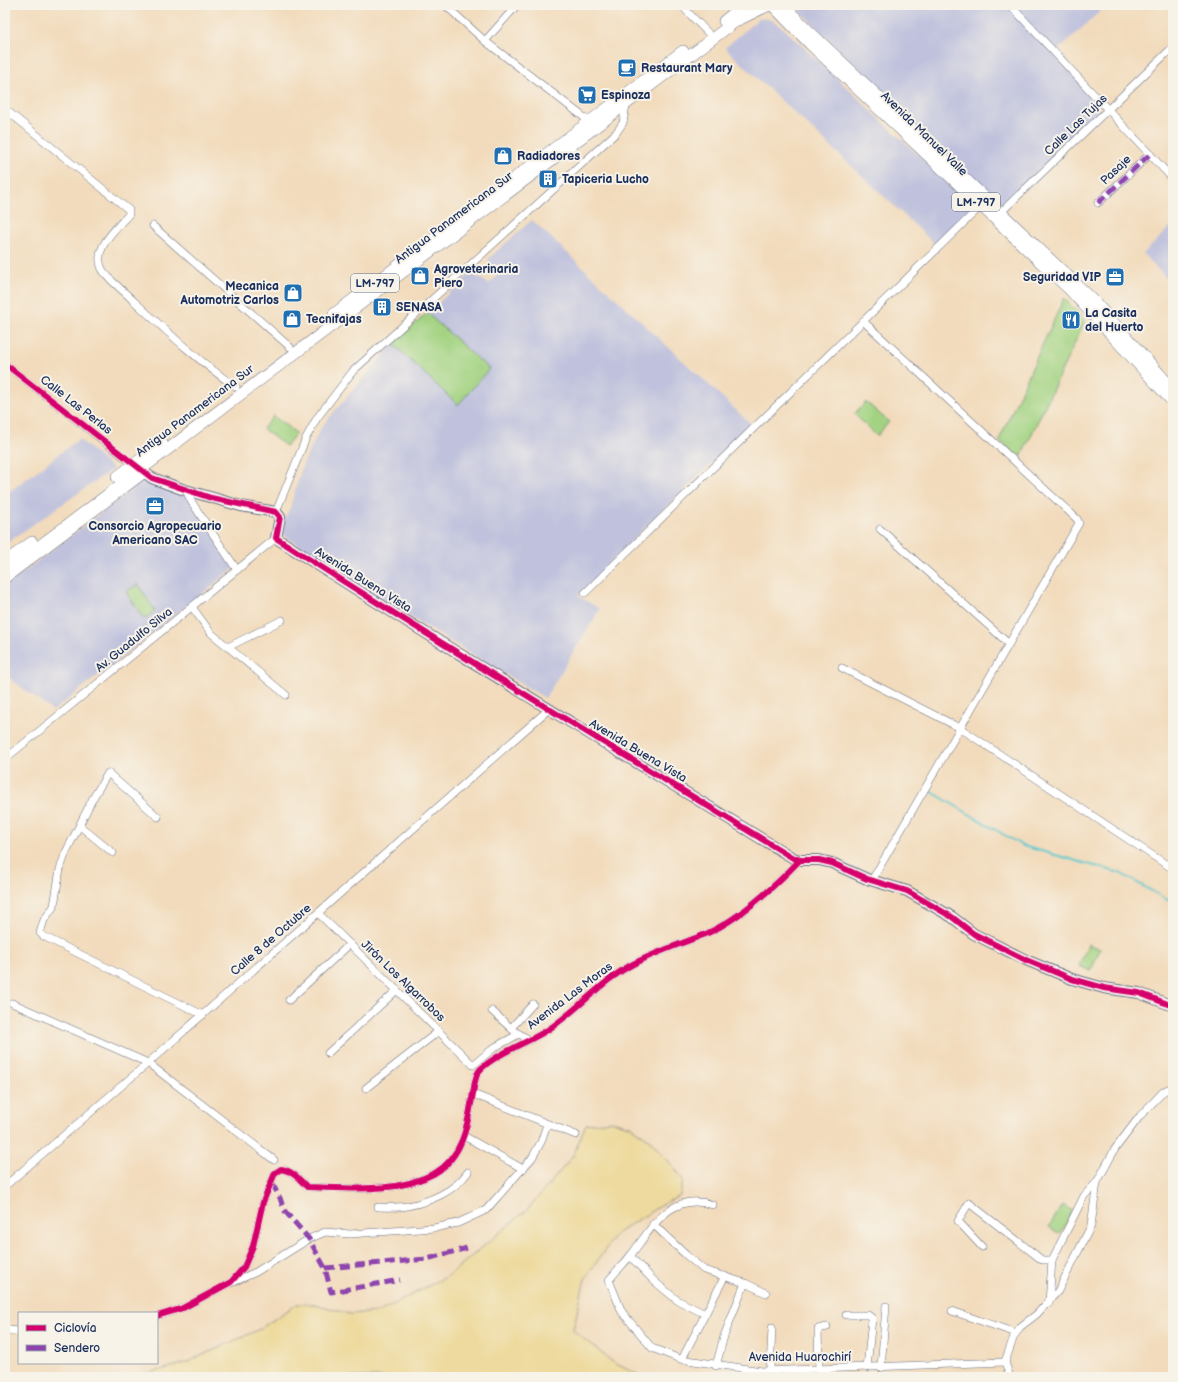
<svg xmlns="http://www.w3.org/2000/svg" width="1178" height="1382" font-family="'Balsamiq Sans',sans-serif">
<style>
.industrial{fill:#c0c2dd}
.green{fill:#a3d382;stroke:#5f8170}
.sand{fill:#eeda9e;stroke:#84847e}
.lines{fill:none;stroke-linecap:round;stroke-linejoin:round}
.stream{stroke:#5ac8cf;stroke-width:2}
.street-casing{stroke:#666b7f;stroke-width:8}
.secondary-casing{stroke:#666b7f;stroke-width:12}
.primary-casing{stroke:#666b7f;stroke-width:12}
.street{stroke:#fff;stroke-width:7}
.secondary{stroke:#fff;stroke-width:10}
.primary{stroke:#fff;stroke-width:11}
.quiet{stroke:#8e44ad;stroke-width:5;stroke-dasharray:10 5;stroke-linecap:butt}
.cycleway-casing{stroke:#f7f3e8;stroke-width:8}
.cycleway{stroke:#d6006c;stroke-width:6}
.labels{text-anchor:middle;dominant-baseline:central;stroke-width:4;stroke-linejoin:round;paint-order:stroke}
.shield{fill:#f7f3e8;stroke:#5d6a87;stroke-width:1}
.shield-label{font-size:11px;font-weight:bold;fill:#1b2f5e}
.poi-label{font-size:12px;font-weight:bold;fill:#1b2f5e;stroke:#f7f3e8;text-anchor:start}
.street-label{font-size:12px;fill:#1b2f5e;stroke:#f7f3e8}
</style>
<rect width="100%" height="100%" fill="#f7f3e8"/>
<filter id="ink" filterUnits="userSpaceOnUse"><feTurbulence type="fractalNoise" baseFrequency=".025" numOctaves="2"/><feDisplacementMap in="SourceGraphic" scale="8" xChannelSelector="R" yChannelSelector="G"/><feConvolveMatrix kernelMatrix="1 2 1 2 8 2 1 2 1" color-interpolation-filters="sRGB"/></filter>
<filter id="wash" filterUnits="userSpaceOnUse"><feTurbulence type="fractalNoise" baseFrequency=".012" numOctaves="4" result="noise"/><feDisplacementMap in="SourceGraphic" scale="16" xChannelSelector="R" yChannelSelector="G"/><feGaussianBlur stdDeviation="0.9" result="paint"/><feColorMatrix in="noise" values="0 0 0 0 0 0 0 0 0 0 0 0 0 0 0 0 0 1.4 0 .05"/><feComposite in="paint" operator="in"/></filter>
<g filter="url(#wash)">
<rect width="100%" height="100%" fill="#f2dbbc"/>
<g class="industrial">
<path d="M793 5H1107L1059 49 1100 111 1006 202 992 200Z"/>
<path d="M768 18 781 26 974 207 936 245 725 48 758 19Z"/>
<path d="M532 220 752 425 653 519 578 596 600 609 545 698 335 572 315 556 282 534 280 527 290 508 303 464 322 426 393 344 458 405 489 369 427 313 471 273 489 284 497 276 488 259Z"/>
<path d="M1173 224V285L1143 254Z"/>
<path d="M79 439 113 469 5 544V495Z"/>
<path d="M143 481 195 498 196 507 237 566 53 711 5 675V586Z"/>
</g>
<g class="green">
<path d="M1064 298 1085 321 1020 459 999 440Z"/>
<path d="M427 313 489 369 458 405 393 344Z"/>
<path d="M866 402 889 422 877 436 854 414Z"/>
<path d="M273 416 296 433 286 446 263 429Z"/>
<path d="M138 584 155 611 144 619 126 592Z"/>
<path d="M1088 944 1100 949 1091 971 1079 966Z"/>
<path d="M1062 1205 1073 1211 1060 1234 1049 1227Z"/>
</g>
<path class="sand" d="M611 1121 630 1126 650 1140 677 1171 683 1181 680 1196 663 1204 616 1234 585 1279 573 1330 614 1363 639 1375V1377H134L183 1364 258 1330 297 1304H315L349 1314 379 1312 449 1275 527 1210 573 1156 586 1124Z"/>
<g class="lines">
<path class="stream" d="M927 789 1023 846 1120 873 1173 903"/>
</g>
</g>
<g filter="url(#ink)">
<g class="lines">
<defs>
<g id="street">
<path d="M445 5 485 41 590 122"/>
<path d="M681 5 708 33"/>
<path d="M1010 5 1173 179"/>
<path d="M485 41 517 5"/>
<path d="M5 109 129 210V214C117 228 92 248 102 269 104 273 109 277 112 281 153 318 191 356 236 387"/>
<path d="M1098 203 1150 154"/>
<path d="M999 214 1173 47"/>
<path d="M153 226 290 347"/>
<path d="M863 321 1077 519 1079 523 872 880"/>
<path d="M5 364 133 464"/>
<path d="M186 490 191 501 237 570"/>
<path d="M276 512 306 438 317 418 353 371 616 133 623 123 626 105"/>
<path d="M880 529 1008 643"/>
<path d="M5 580 145 474"/>
<path d="M585 593 981 206"/>
<path d="M192 607 211 633 286 695"/>
<path d="M228 647 282 620"/>
<path d="M842 668 960 728 1173 869"/>
<path d="M5 759 276 538"/>
<path d="M158 817 108 773 93 798 66 852 60 869 54 906 44 920 40 933 43 936 203 1015"/>
<path d="M80 826 113 853"/>
<path d="M318 913 473 1065 495 1047 519 1034"/>
<path d="M289 1000 350 944"/>
<path d="M12 1003 148 1063 274 1160"/>
<path d="M492 1011 514 1031 530 1040"/>
<path d="M511 1028 533 1004"/>
<path d="M328 1053 397 990"/>
<path d="M366 1088 439 1031"/>
<path d="M473 1094 576 1135"/>
<path d="M464 1136 523 1169"/>
<path d="M5 1186 148 1063 549 709"/>
<path d="M713 1205C671 1191 653 1226 631 1255 625 1263 616 1271 609 1280L622 1312 652 1348 680 1359 762 1371 1005 1362"/>
<path d="M378 1207C388 1207 398 1208 407 1206 430 1202 455 1191 468 1172"/>
<path d="M653 1224 686 1255 704 1270 745 1283 766 1293"/>
<path d="M982 1247 958 1221 969 1203 1042 1260H1052"/>
<path d="M630 1256 654 1281 677 1300 705 1314"/>
<path d="M231 1283 256 1272 309 1239 325 1232 350 1234 434 1228 458 1223 486 1210 532 1158 541 1142 547 1124"/>
<path d="M1049 1303 1052 1260 1084 1196 1097 1182"/>
<path d="M952 1311 1016 1333"/>
<path d="M846 1315H868L872 1318 867 1368"/>
<path d="M157 1316 183 1308 231 1282 244 1267 253 1246 263 1202 275 1173 281 1169C293 1171 299 1179 307 1187 349 1188 397 1194 435 1173 464 1156 468 1122 473 1093 475 1083 475 1073 483 1067 503 1050 528 1043 549 1029 579 1009 602 980 635 963 658 951 684 943 708 933 740 918 776 885 800 860"/>
<path d="M5 1330 19 1331"/>
<path d="M682 1359 725 1276"/>
<path d="M716 1366 724 1336 745 1283"/>
<path d="M881 1368 886 1306"/>
<path d="M819 1369 818 1329 827 1327"/>
<path d="M770 1370 772 1328"/>
<path d="M1010 1377 1005 1362 1014 1336 1020 1327 1037 1314 1058 1291 1091 1226 1097 1182 1115 1149 1140 1116 1164 1091 1173 1087"/>
</g>
<path id="secondary" d="M134 465 152 478 182 489 241 506 276 512 280 517 276 538C446 648 620 752 793 858L800 860H819L832 863 867 879 907 891 952 917 974 934 1026 960 1072 979 1104 988 1139 993 1173 1006"/>
<g id="primary">
<path d="M783 5 807 29 1092 299 1173 389"/>
<path d="M773 6 810 44 1070 290 1173 402"/>
<path d="M724 21 744 5"/>
<path d="M334 314 683 51"/>
<path d="M117 477 162 443"/>
<path d="M5 562 32 542"/>
<path d="M5 572 736 21 769 5"/>
</g>
</defs>
<use href="#street" class="street-casing"/>
<use href="#secondary" class="secondary-casing"/>
<use href="#primary" class="primary-casing"/>
<use href="#street" class="street"/>
<use href="#secondary" class="secondary"/>
<use href="#primary" class="primary"/>
<g class="quiet">
<path d="M1098 203 1150 154"/>
<path d="M272 1183 280 1198 284 1210 309 1239 325 1268 331 1292 400 1280"/>
<path d="M325 1268 427 1259 467 1248"/>
</g>
<defs>
<g id="cycleway">
<path d="M5 364 152 478 211 498 276 512 280 517 276 538C446 648 620 752 793 858L800 860H819L832 863 867 879 907 891 952 917 974 934 1026 960 1072 979 1104 988 1139 993 1173 1006"/>
<path d="M157 1316 183 1308 231 1282 244 1267 253 1246 263 1202 275 1173 281 1169C293 1171 299 1179 307 1187 349 1188 397 1194 435 1173 464 1156 468 1122 473 1093 475 1083 475 1073 483 1067 503 1050 528 1043 549 1029 579 1009 602 980 635 963 658 951 684 943 708 933 740 918 776 885 800 860"/>
</g>
</defs>
<use href="#cycleway" class="cycleway-casing"/>
<use href="#cycleway" class="cycleway"/>
</g>
</g>
<defs>
<symbol id="cafe-square" viewBox="-11 -11 22 22"><rect x="-9" y="-9" width="18" height="18" rx="4" fill="#1f6fb2" stroke="#f7f3e8"/><path d="M-5.5-4.5H6V0H3Q3 3.5 0 3.5H-2.5Q-5.5 3.5-5.5 0ZM3-3.2v2h1.7v-2ZM-6 4.5H4V6H-6Z" fill="#fff"/></symbol>
<symbol id="supermarket-square" viewBox="-11 -11 22 22"><rect x="-9" y="-9" width="18" height="18" rx="4" fill="#1f6fb2" stroke="#f7f3e8"/><path d="M-6-5.5h2.5l.6 2H6L4.5 2H-2.5L-4.4-4H-6ZM-1.5 3.2a1.3 1.3 0 1 0 .1 0ZM3 3.2a1.3 1.3 0 1 0 .1 0Z" fill="#fff"/></symbol>
<symbol id="shop-square" viewBox="-11 -11 22 22"><rect x="-9" y="-9" width="18" height="18" rx="4" fill="#1f6fb2" stroke="#f7f3e8"/><path d="M-5-2.5h2.3a2.7 3.5 0 0 1 5.4 0H5L5.5 6h-11ZM-1.5-2.5h3a1.5 2.3 0 0 0-3 0Z" fill="#fff"/></symbol>
<symbol id="building-square" viewBox="-11 -11 22 22"><rect x="-9" y="-9" width="18" height="18" rx="4" fill="#1f6fb2" stroke="#f7f3e8"/><path d="M-4-6H4V6H1V3H-1V6H-4ZM-2.5-4.3h1.7v1.8h-1.7ZM.8-4.3h1.7v1.8H.8ZM-2.5-1h1.7V.8h-1.7ZM.8-1h1.7V.8H.8Z" fill="#fff"/></symbol>
<symbol id="office-square" viewBox="-11 -11 22 22"><rect x="-9" y="-9" width="18" height="18" rx="4" fill="#1f6fb2" stroke="#f7f3e8"/><path d="M-6-3h4V-5.5h4V-3h4V5H-6ZM-1-4.5V-3h2v-1.5ZM-6 0V1H6V0Z" fill="#fff"/></symbol>
<symbol id="restaurant-square" viewBox="-11 -11 22 22"><rect x="-9" y="-9" width="18" height="18" rx="4" fill="#1f6fb2" stroke="#f7f3e8"/><path d="M-5-6h1v4h1v-4h1v4h1v-4h1v5L-1.5 .5V6h-2V.5L-5-1ZM5-6V6H3V1.5H1.5Q1.5-4 5-6Z" fill="#fff"/></symbol>
</defs>
<g fill-rule="evenodd">
<use href="#cafe-square" x="616" y="57" width="22" height="22"/>
<use href="#supermarket-square" x="576" y="84" width="22" height="22"/>
<use href="#shop-square" x="492" y="145" width="22" height="22"/>
<use href="#building-square" x="537" y="168" width="22" height="22"/>
<use href="#shop-square" x="409" y="265" width="22" height="22"/>
<use href="#office-square" x="1104" y="266" width="22" height="22"/>
<use href="#shop-square" x="282" y="282" width="22" height="22"/>
<use href="#building-square" x="371" y="296" width="22" height="22"/>
<use href="#shop-square" x="281" y="308" width="22" height="22"/>
<use href="#restaurant-square" x="1060" y="309" width="22" height="22"/>
<use href="#office-square" x="144" y="495" width="22" height="22"/>
</g>
<g class="labels">
<g class="shield">
<rect x="952" y="193" width="48" height="18" rx="3"/>
<rect x="351" y="274" width="48" height="18" rx="3"/>
</g>
<g class="shield-label">
<text x="976" y="202">LM-797</text>
<text x="375" y="283">LM-797</text>
</g>
<g class="poi-label">
<text x="641" y="68">Restaurant Mary</text>
<text x="601" y="95">Espinoza</text>
<text x="517" y="156">Radiadores</text>
<text x="562" y="179">Tapiceria Lucho</text>
<text x="434" y="269">Agroveterinaria<tspan x="434" dy="14">Piero</tspan></text>
<text x="1101" y="277" text-anchor="end">Seguridad VIP</text>
<text x="279" y="286" text-anchor="end">Mecanica<tspan x="279" dy="14">Automotriz Carlos</tspan></text>
<text x="396" y="307">SENASA</text>
<text x="1085" y="313">La Casita<tspan x="1085" dy="14">del Huerto</tspan></text>
<text x="306" y="319">Tecnifajas</text>
<text x="155" y="526" text-anchor="middle">Consorcio Agropecuario<tspan x="155" dy="14">Americano SAC</tspan></text>
</g>
<g class="street-label">
<text transform="translate(1076 125) rotate(-44)">Calle Las Tujas</text>
<text transform="translate(924 134) rotate(44)">Avenida Manuel Valle</text>
<text transform="translate(1116 170) rotate(-44)">Pasaje</text>
<text transform="translate(454 218) rotate(-37)">Antigua Panamericana Sur</text>
<text transform="translate(76 405) rotate(38)">Calle Las Perlas</text>
<text transform="translate(195 411) rotate(-37)">Antigua Panamericana Sur</text>
<text transform="translate(363 580) rotate(32)">Avenida Buena Vista</text>
<text transform="translate(134 640) rotate(-39)">Av. Guadulfo Silva</text>
<text transform="translate(638 751) rotate(31)">Avenida Buena Vista</text>
<text transform="translate(271 940) rotate(-41)">Calle 8 de Octubre</text>
<text transform="translate(403 981) rotate(44)">Jirón Los Algarrobos</text>
<text transform="translate(570 996) rotate(-37)">Avenida Las Moras</text>
<text x="800" y="1357">Avenida Huarochirí</text>
</g>
</g>
<rect width="1178" height="1382" fill="none" stroke="#f7f3e8" stroke-width="20"/>
<rect x="18" y="1312" width="140" height="52" fill="#f7f3e8" stroke="#9fa5b1"/>
<rect x="26" y="1325" width="20" height="6" fill="#d6006c" stroke="#9fa5b1"/>
<text x="54" y="1332" font-size="12" fill="#1b2f5e">Ciclovía</text>
<rect x="26" y="1345" width="20" height="6" fill="#8e44ad" stroke="#9fa5b1"/>
<text x="54" y="1352" font-size="12" fill="#1b2f5e">Sendero</text>
</svg>
